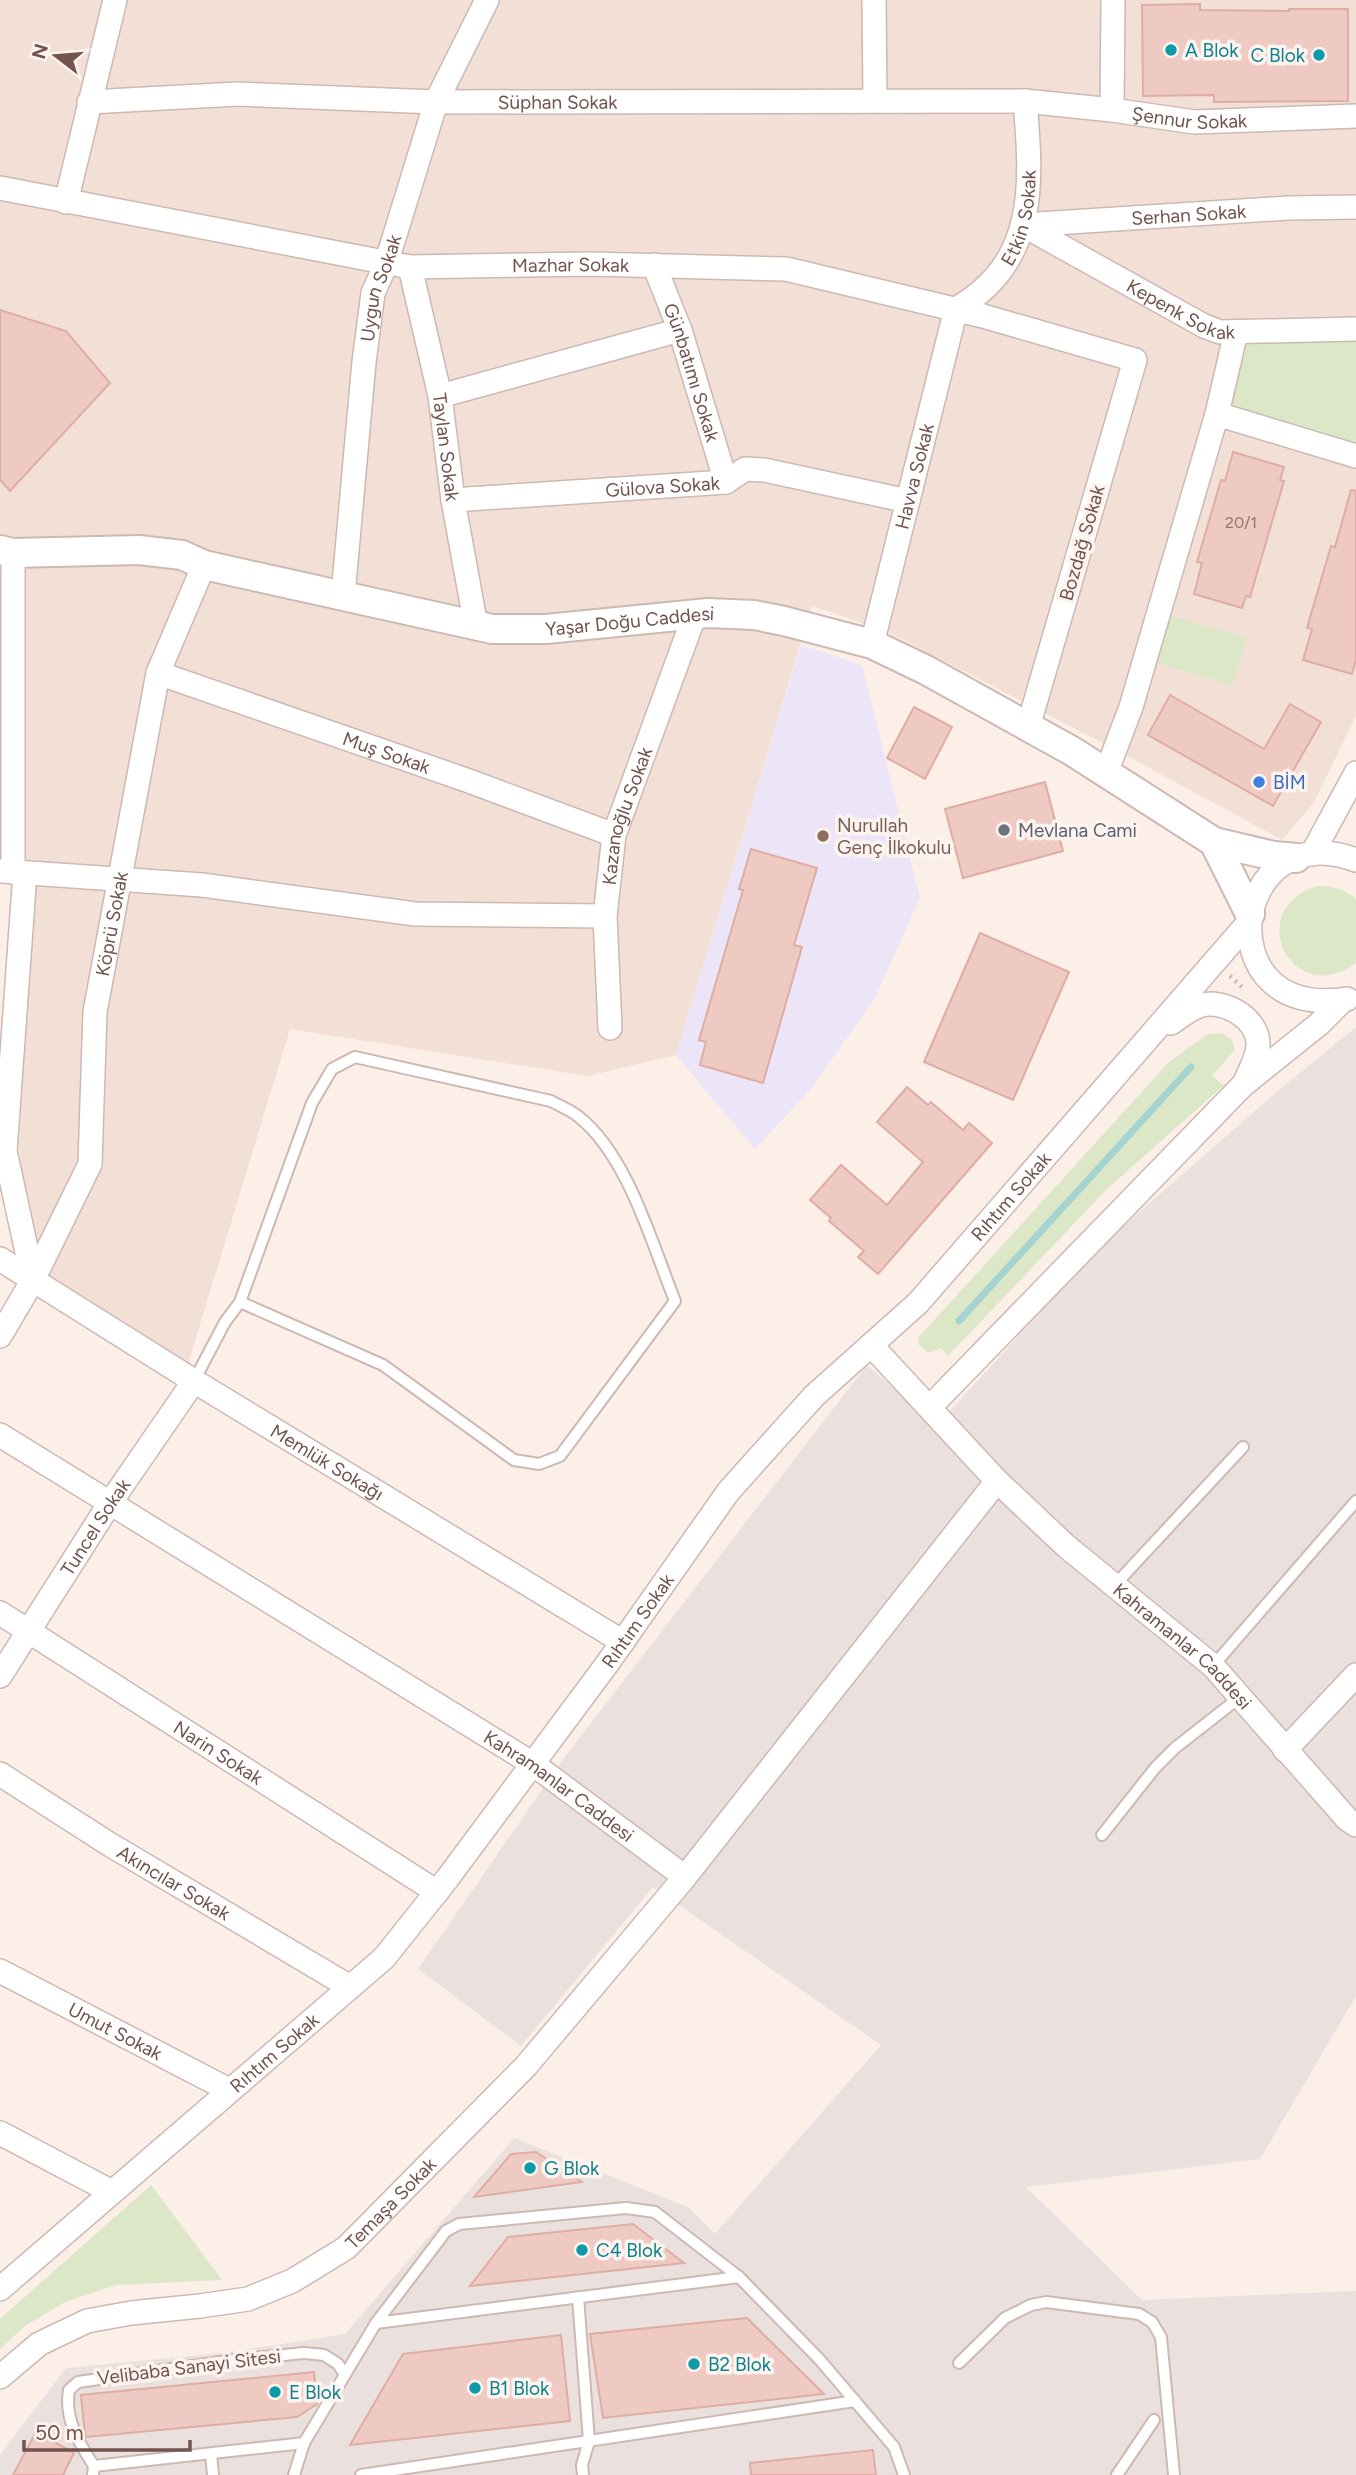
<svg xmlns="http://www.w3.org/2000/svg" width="1356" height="2475" font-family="Figtree,sans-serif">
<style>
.residential{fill:#f2e0d7}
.industrial{fill:#eae1de}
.education{fill:#ece5f7}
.green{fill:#dce7c8}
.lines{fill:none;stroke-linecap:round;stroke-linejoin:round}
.stream{stroke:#a5d4d0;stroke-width:7}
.building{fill:#eecac2;stroke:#dfada4;stroke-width:2}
.service-casing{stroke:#ceb8b2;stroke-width:14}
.minor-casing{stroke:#ceb8b2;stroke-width:26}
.tertiary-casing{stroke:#ceb8b2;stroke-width:32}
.path{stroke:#d3ada5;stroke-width:4.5;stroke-dasharray:2 5;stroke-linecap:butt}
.service{stroke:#fff;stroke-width:10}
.minor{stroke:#fff;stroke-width:23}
.tertiary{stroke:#fff;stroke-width:28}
.culture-dot{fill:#0f9aa8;stroke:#fef4ef;stroke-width:2.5}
.shop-dot{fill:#3f7fe0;stroke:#fef4ef;stroke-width:2.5}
.worship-dot{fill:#6b7280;stroke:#fef4ef;stroke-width:2.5}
.education-dot{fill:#8d6e63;stroke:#fef4ef;stroke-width:2.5}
.labels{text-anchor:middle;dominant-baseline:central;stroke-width:7;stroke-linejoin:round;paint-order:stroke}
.number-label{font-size:16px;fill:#92716b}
.culture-label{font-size:19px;fill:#0d838f;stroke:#fef4ef;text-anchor:start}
.street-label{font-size:19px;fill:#73534e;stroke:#fef4ef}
.shop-label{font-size:19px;fill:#366cbe;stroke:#fef4ef;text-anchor:start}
.education-label{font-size:19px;fill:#785e54;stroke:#fef4ef;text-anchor:start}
.worship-label{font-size:19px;fill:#5b616d;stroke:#fef4ef;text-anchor:start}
</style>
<rect width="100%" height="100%" fill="#fbefe8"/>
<path class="residential" d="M0 0H1356V716L1313 804 1282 840 1120 752 888 632 812 606 676 1055 588 1076 290 1029 188 1364 45 1273 26 1215 19 1148 34 862 0 859Z"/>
<path class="industrial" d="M1356 1027V1996L1260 2159 1026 2187 1142 2300 1356 2291V2475H0V2455L66 2368 223 2353 345 2334 514 2138 688 2207 715 2234 881 2045 653 1887 521 2046 418 1969 564 1758 867 1365 936 1426 1104 1243 1279 1090Z"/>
<path class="education" d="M801 645 862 665 920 898 875 998 811 1089 755 1149 676 1055Z"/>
<g class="green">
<path d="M1356 335V448L1235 408 1232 401 1249 340Z"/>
<path d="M1166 614 1246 638 1233 685 1153 662Z"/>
<path d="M1317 886C1333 886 1343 889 1356 899V963C1292 1010 1242 910 1317 886Z"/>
<path d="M1221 1033 1231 1039 1235 1050 1212 1076 1224 1085 1106 1190 948 1356 941 1348 928 1353 919 1345 918 1338 1168 1063 1206 1035Z"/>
<path d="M151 2185 222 2280 116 2285 65 2302 25 2326 0 2349V2319Z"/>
</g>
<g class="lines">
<path class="stream" d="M959 1321 1191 1067"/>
</g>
<g class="building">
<path d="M1200 4V10L1289 11V9H1348V101L1214 102V95L1143 96 1142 5Z"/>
<path d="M0 310 66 331 110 383 10 491 0 480Z"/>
<path d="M1233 452 1284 467 1280 480 1284 481 1250 597 1246 596 1242 608 1194 594 1202 563 1197 562 1221 480 1225 481Z"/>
<path d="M1351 490 1356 491V660L1352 674 1303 660 1312 629 1307 628 1331 546 1335 547Z"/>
<path d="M1170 695 1264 749 1290 704 1321 722 1273 806 1148 735Z"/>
<path d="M914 707 952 727 925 779 887 758Z"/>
<path d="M1045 782 1063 851 963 878 945 809Z"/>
<path d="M751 849 817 868 794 945 802 947 763 1083 700 1065 706 1042 699 1040 743 890 739 889Z"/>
<path d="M980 933 1069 972 1013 1100 924 1062Z"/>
<path d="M907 1087 928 1105 931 1102 963 1130 969 1123 992 1143 878 1274 858 1257 864 1251 829 1221 831 1218 810 1200 841 1165 887 1205 923 1162 877 1122Z"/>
<path d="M536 2152 582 2182 474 2197 511 2154Z"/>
<path d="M633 2224 684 2263 470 2286 508 2237Z"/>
<path d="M747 2318 824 2394 603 2418 590 2334Z"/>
<path d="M561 2335 570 2421 350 2445 403 2354Z"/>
<path d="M314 2372 317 2404 297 2417 86 2437 85 2435 81 2395Z"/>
<path d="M36 2432 74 2453 63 2475H13Z"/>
<path d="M873 2450 876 2475H751L750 2463Z"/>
</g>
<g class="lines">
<defs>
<g id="service">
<path d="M194 1381 225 1322 240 1302 312 1103 332 1069 355 1057 551 1101C560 1106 571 1110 579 1117 628 1156 652 1244 675 1301L560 1456 539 1464 514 1460 383 1365 240 1302"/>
<path d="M1113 1587 1243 1447"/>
<path d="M1213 1666 1356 1501"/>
<path d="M1102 1835 1155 1768 1175 1748 1240 1697"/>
<path d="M578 2297 589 2441 582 2465 583 2475"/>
<path d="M376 2323 739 2277"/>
<path d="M959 2363 1005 2318 1031 2305 1046 2302 1139 2314 1152 2322 1161 2337 1174 2475"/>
<path d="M211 2454 213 2475"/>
<path d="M94 2466C79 2443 64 2419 69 2390L78 2382 235 2360 304 2353 324 2355 338 2364 345 2375"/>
<path d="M93 2475 94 2466 304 2443"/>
<path d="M294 2475 304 2443 376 2323 446 2231 459 2224 626 2208 655 2212 739 2277 820 2360 894 2447 904 2475"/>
<path d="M361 2475 855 2401"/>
<path d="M1117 2475 1154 2420"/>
</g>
<g id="minor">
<path d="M874 0 875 100"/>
<path id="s1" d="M89 102 238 94 436 102 1025 101 1112 110 1195 122 1356 116"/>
<path d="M1112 110 1113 0"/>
<path id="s2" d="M0 188 410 267 590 264 786 269 983 316 1135 360 1028 727"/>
<path d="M66 202 115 0"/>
<path id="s3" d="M1023 225 1204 326 1220 332 1356 329"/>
<path id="s4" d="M1023 225 1289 208 1356 207"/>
<path id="s5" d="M654 265 680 330 726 482"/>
<path id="s6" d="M410 267 440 396 453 500 476 626"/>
<path d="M440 396 680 330"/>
<path d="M1217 414 1236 332"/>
<path id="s7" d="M453 500 726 482 745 469 764 470 908 501"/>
<path id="s8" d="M343 595 364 362 373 293 386 264 436 102 487 0"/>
<path id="s9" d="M872 644 956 309C1038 262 1032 184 1025 101"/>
<path id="s10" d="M158 673 469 781 614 835"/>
<path d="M1106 773 1131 707 1217 414 1356 456"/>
<path d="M1312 854 1356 773"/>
<path d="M0 871 202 885 415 914 605 916"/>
<path d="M13 872V553"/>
<path d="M25 873 5 1151 33 1280"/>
<path d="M1347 999C1203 1022 1230 813 1356 860"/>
<path d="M1171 1023C1179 1018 1189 1009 1199 1006 1225 997 1265 1022 1257 1052 1255 1062 1249 1072 1245 1082"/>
<path id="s11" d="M610 1028 605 916 614 835 695 614"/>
<path d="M0 1259 33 1280 0 1336"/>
<path id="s12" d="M33 1280 90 1164 95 1012 158 673 204 565"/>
<path id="s13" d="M33 1280 194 1381 623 1642"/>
<path id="s14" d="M871 1345 997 1481 1066 1546 1213 1666 1347 1819 1356 1825"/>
<path d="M930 1407 1243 1085 1319 1024 1343 1000"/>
<path id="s15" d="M0 1435 533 1764 685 1877"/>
<path id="s16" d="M0 1613 437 1892"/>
<path id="s17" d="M0 1676 110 1503 194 1381"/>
<path d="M1285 1750 1356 1675"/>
<path id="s18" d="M0 1774 109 1844 350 1987"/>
<path id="s19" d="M0 1971 229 2090"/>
<path d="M0 2133 112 2192"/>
<path id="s20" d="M0 2289 384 1958 447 1879 607 1664 728 1492 814 1396 918 1303 1249 922"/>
<path id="s21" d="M0 2377 39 2344 87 2321 131 2313 200 2306 248 2299 292 2281 346 2248 526 2066 685 1877 997 1481"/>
</g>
<g id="tertiary">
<path id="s22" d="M0 550 13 553 139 550 182 555 204 565 492 629H546L708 613 754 615 784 621 872 644 926 670 1072 751 1214 842 1274 856 1296 858"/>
<path d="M1214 842 1250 914"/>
</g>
</defs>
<use href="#service" class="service-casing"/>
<use href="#minor" class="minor-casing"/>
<use href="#tertiary" class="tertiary-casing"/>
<path class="path" d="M1230 976 1244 989"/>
<use href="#service" class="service"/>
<use href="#minor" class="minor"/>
<use href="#tertiary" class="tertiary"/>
</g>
<g class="culture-dot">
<circle cx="1171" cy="50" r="7"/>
<circle cx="1319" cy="55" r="7"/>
<circle cx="530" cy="2168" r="7"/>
<circle cx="582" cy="2250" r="7"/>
<circle cx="694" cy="2364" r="7"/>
<circle cx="475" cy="2388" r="7"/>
<circle cx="275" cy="2392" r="7"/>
</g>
<circle class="shop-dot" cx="1259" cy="782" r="7"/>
<circle class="worship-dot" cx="1004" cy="830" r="7"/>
<circle class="education-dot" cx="823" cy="836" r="7"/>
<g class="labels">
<g class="number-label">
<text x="1241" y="522">20/1</text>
</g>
<g class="culture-label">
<text x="1185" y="50">A Blok</text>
<text x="1305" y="55" text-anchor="end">C Blok</text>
<text x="544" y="2168">G Blok</text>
<text x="596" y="2250">C4 Blok</text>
<text x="708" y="2364">B2 Blok</text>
<text x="489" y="2388">B1 Blok</text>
<text x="289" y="2392">E Blok</text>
</g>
<g class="street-label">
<text stroke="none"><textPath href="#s1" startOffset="469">Süphan Sokak</textPath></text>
<text stroke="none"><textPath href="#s1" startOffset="1102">Şennur Sokak</textPath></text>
<text stroke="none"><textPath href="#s4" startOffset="166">Serhan Sokak</textPath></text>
<text stroke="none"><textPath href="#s9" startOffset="462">Etkin Sokak</textPath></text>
<text stroke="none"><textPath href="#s2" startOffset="578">Mazhar Sokak</textPath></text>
<text stroke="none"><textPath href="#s8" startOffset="310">Uygun Sokak</textPath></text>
<text stroke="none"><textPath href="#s3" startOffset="180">Kepenk Sokak</textPath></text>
<text stroke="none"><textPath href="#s5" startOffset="114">Günbatımı Sokak</textPath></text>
<text stroke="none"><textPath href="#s6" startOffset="184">Taylan Sokak</textPath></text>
<text stroke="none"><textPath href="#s9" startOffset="173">Havva Sokak</textPath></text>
<text stroke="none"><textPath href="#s7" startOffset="210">Gülova Sokak</textPath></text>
<text transform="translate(1082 543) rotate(-74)">Bozdağ Sokak</text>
<text stroke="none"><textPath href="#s22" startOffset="640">Yaşar Doğu Caddesi</textPath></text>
<text stroke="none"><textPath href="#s10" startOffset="242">Muş Sokak</textPath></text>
<text stroke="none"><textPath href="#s11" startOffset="215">Kazanoğlu Sokak</textPath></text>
<text stroke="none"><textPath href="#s12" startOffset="371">Köprü Sokak</textPath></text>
<text stroke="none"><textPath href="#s20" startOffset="1496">Rıhtım Sokak</textPath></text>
<text stroke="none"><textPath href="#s13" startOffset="346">Memlük Sokağı</textPath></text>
<text stroke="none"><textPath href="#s17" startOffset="177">Tuncel Sokak</textPath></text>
<text stroke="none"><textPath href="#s20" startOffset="929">Rıhtım Sokak</textPath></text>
<text stroke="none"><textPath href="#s14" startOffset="434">Kahramanlar Caddesi</textPath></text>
<text stroke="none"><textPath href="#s16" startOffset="259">Narin Sokak</textPath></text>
<text stroke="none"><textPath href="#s15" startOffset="660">Kahramanlar Caddesi</textPath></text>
<text stroke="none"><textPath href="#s18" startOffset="205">Akıncılar Sokak</textPath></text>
<text stroke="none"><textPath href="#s19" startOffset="130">Umut Sokak</textPath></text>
<text stroke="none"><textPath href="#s20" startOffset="362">Rıhtım Sokak</textPath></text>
<text stroke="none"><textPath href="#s21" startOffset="441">Temaşa Sokak</textPath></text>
<text transform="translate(189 2367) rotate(-7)">Velibaba Sanayi Sitesi</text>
</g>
<g class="shop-label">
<text x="1273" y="782">BİM</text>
</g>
<g class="education-label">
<text x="837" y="825">Nurullah<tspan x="837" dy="22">Genç İlkokulu</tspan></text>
</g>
<g class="worship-label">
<text x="1018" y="830">Mevlana Cami</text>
</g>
</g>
<g transform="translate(56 56) rotate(286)" stroke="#fef4ef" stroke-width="5" paint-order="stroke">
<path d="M0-5L12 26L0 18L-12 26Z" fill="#73534e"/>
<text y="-10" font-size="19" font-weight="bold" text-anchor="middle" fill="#73534e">N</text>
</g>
<path d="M24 2440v10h166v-10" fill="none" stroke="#73534e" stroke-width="3.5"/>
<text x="35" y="2440" font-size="21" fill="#73534e" stroke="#fef4ef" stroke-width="5" paint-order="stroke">50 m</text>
</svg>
